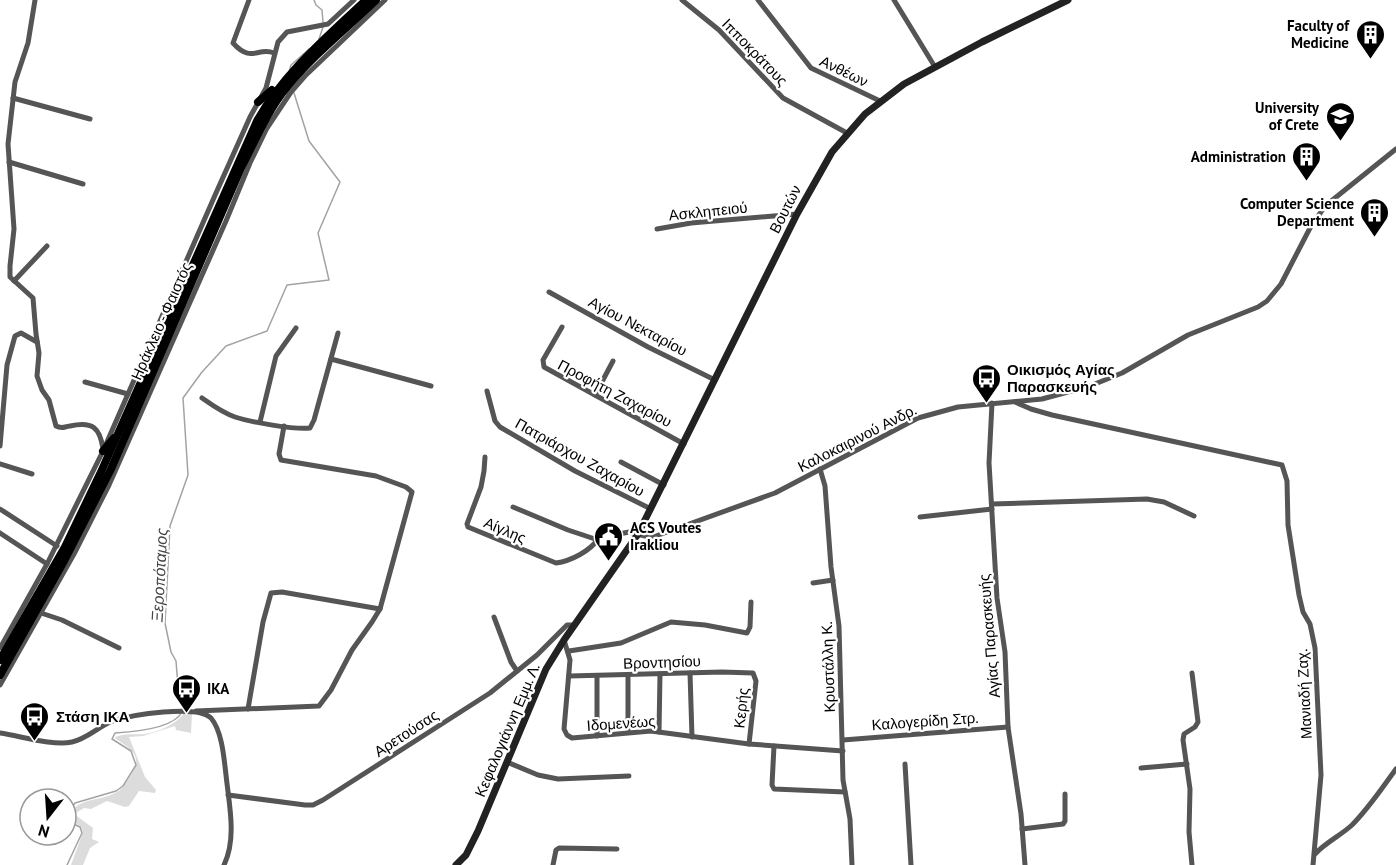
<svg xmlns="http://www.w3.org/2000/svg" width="1396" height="865" font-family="'PT Sans',sans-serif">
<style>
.green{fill:#dcdcdc}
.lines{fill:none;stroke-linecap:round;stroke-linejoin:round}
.stream{stroke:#a3a3a3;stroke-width:1.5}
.minor{stroke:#555;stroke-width:5}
.secondary{stroke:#222;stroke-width:7}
.primary{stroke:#000;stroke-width:8}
.labels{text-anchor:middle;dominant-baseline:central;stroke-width:4.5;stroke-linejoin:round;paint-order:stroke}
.poi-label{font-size:15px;font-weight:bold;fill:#000;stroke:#fff;text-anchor:end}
.street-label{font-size:15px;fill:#000;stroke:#fff}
.water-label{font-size:16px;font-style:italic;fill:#444;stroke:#fff}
</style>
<rect width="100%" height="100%" fill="#fff"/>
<path class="green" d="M184 713 192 714 191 733 176 730 175 726 143 736 129 737 145 777 156 790 155 793 139 791 129 806 125 807 107 801 91 809 84 808 74 814 93 828 92 839 99 842 90 848 83 865H71L83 832 80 826 70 820 69 814C81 797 97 802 115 793 121 790 125 785 128 780 143 758 136 752 116 739L115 737C125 733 134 735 145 734 158 732 177 724 184 713Z"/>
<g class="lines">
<g class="stream">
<path d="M314 0 316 5 322 10 323 22"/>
<path d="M319 39 323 27"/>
<path d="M289 72 291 65 309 49"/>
<path d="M184 708 187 703 178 686 176 661 171 652 165 623 170 526 188 475 183 398 202 372 226 346 267 331 287 285 329 280 318 233 340 182 309 141 294 93"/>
<path d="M67 865 82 833 80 827 67 821 66 816 75 803 116 791 123 786 136 765 131 751 112 739 115 733C132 732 173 729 182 712"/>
</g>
<g class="minor">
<path d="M35 0 28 43 15 82 8 144 14 229 10 266V277L33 298 36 334 39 353 37 376 42 390 49 400 56 426C62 429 63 427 70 426 93 421 100 428 103 449"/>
<path d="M249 0 233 43C252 64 258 46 274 53"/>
<path d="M682 0 719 30 783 98 847 133"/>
<path d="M758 0 811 68 880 101"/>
<path d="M894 0 935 67"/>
<path d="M13 98 90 119"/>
<path d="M9 162 83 184"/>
<path d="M657 229 691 223 797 214"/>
<path d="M14 281 47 246"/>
<path d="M549 292 648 347 715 380"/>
<path d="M562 327 543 360 544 367 684 444"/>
<path d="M331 359 431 386"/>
<path d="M85 382 128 394"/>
<path d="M487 391 495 421 500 427 575 471 651 509"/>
<path d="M595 395 613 361"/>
<path d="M202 398C212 405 223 413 235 417 250 422 295 430 310 428L314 420 338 333"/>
<path d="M1015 402 1031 409 1052 415 1282 465 1287 481 1288 525 1299 595 1303 612 1310 624 1315 648 1321 775 1313 865"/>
<path d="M992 403 989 463 997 598 1005 652 1008 727 1021 814 1025 865"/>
<path d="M260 422 276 356 296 328"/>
<path d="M0 446 7 365 15 336 21 333 37 342"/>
<path d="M485 457 484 471 481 487 467 524 468 527 556 563C571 561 590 551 598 539"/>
<path d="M621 462 664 485"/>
<path d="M0 464 32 474"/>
<path d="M820 469 825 486 831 567 839 626 843 780 850 819 852 865"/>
<path d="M992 504 1147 499 1164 502 1194 516"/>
<path d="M513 507 568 530 595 539 629 532 645 536H656L775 493 918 418 958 407 1042 399 1090 386 1122 373 1188 335 1258 307 1267 301 1281 284 1310 228 1325 206 1396 149"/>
<path d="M0 509 57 546"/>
<path d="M920 517 992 509"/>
<path d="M0 533 47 564"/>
<path d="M813 583 833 580"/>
<path d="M41 613 62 620 119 648"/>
<path d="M494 617 511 662 517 671"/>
<path d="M564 640 570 660 564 729 567 735 572 738 651 731 749 744 843 751"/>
<path d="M0 648 47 564 103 451 216 193 250 117 266 88 278 42 287 32 328 24 354 0"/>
<path d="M569 651 621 643 671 622 705 625 747 633 750 627 751 602"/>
<path d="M690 673 692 737"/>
<path d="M1192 673 1198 722 1195 727 1184 734 1183 740 1190 789 1189 832 1192 865"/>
<path d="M569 676 722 672 753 673 756 681 749 744"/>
<path d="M597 676V736"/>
<path d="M0 685 74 554 109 485 226 221 250 163 267 128 291 92 305 76 385 0"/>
<path d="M248 709 263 622 271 593 282 592 380 609"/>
<path d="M196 711 319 706 331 690 352 650 372 622 380 609 412 492 406 487 376 476 281 460 279 454 284 426"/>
<path d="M628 732V675"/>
<path d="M659 732 660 674"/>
<path d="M0 733C21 736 52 746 72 742 87 739 99 726 113 721 131 715 197 704 211 718 222 731 224 758 226 775 229 804 237 838 224 865"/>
<path d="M843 740 1008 727"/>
<path d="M774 746 772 785 774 789 845 792"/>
<path d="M507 762 538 775 558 779 629 776"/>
<path d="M905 764 911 865"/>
<path d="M1141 768 1187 764"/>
<path d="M228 795 305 805H313L323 800 490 693 537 655 567 625H575"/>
<path d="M1022 829 1063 824 1065 821V794"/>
<path d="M1315 854C1326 842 1340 836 1352 825 1369 808 1382 788 1396 769"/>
<path d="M553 865 556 850 559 848 617 849"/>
</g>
<path class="secondary" d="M456 865 466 855 478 831 546 669 564 640 638 534 797 214 832 152 865 114 904 84 982 42 1068 0"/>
<g class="primary">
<path d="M258 102 272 90"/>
<path d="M103 451 114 438"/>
<path d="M0 660 65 547 101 472 257 121C284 73 326 38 366 0"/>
<path d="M0 675 64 561 111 469 241 168C255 141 267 111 287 87 313 55 346 29 376 0"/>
</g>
</g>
<defs>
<symbol id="building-pin" viewBox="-11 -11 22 30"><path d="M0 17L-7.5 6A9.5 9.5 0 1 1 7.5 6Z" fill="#000" stroke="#fff"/><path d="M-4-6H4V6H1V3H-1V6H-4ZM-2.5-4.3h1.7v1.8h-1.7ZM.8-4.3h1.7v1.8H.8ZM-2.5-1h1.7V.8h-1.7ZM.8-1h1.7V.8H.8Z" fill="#fff"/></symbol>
<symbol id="university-pin" viewBox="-11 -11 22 30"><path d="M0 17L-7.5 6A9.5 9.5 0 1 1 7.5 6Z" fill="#000" stroke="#fff"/><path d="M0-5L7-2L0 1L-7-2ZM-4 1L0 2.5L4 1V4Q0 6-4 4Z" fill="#fff"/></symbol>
<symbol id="bus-pin" viewBox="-11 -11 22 30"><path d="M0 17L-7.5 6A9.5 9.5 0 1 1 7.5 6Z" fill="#000" stroke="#fff"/><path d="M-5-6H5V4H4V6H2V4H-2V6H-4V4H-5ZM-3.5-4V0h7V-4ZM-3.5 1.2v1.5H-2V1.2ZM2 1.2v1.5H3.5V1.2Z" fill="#fff"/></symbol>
<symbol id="civic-pin" viewBox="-11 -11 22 30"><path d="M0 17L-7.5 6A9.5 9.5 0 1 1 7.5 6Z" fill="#000" stroke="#fff"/><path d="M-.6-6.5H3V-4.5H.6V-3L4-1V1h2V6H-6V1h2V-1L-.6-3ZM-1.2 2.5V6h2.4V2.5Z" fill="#fff"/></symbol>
</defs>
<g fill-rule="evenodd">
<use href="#building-pin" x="1354" y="18" width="33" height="45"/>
<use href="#university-pin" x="1324" y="100" width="33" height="45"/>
<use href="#building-pin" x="1290" y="140" width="33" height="45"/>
<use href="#building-pin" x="1358" y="196" width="33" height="45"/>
<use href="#bus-pin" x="970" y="362" width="33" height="45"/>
<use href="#civic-pin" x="592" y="520" width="33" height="45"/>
<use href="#bus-pin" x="170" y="672" width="33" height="45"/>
<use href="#bus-pin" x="18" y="700" width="33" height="45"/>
</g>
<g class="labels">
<g class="poi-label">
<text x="1349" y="25">Faculty of<tspan x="1349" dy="17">Medicine</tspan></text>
<text x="1319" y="107">University<tspan x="1319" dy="17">of Crete</tspan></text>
<text x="1286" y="156">Administration</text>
<text x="1354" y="203">Computer Science<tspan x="1354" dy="17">Department</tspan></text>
<text x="1007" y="369" text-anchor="start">Οικισμός Αγίας<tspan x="1007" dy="17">Παρασκευής</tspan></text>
<text x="630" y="527" text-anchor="start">ACS Voutes<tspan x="630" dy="17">Irakliou</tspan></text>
<text x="207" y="688" text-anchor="start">IKA</text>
<text x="56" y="716" text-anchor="start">Στάση ΙΚΑ</text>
</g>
<g class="street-label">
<text transform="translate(755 52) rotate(46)">Ιπποκράτους</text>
<text transform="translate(844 71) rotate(26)">Ανθέων</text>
<text transform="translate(785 209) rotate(-63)">Βουτών</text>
<text transform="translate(708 211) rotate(-6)">Ασκληπειού</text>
<text transform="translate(161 321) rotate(-66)">Ηράκλειο - Φαιστός</text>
<text transform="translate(638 326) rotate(28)">Αγίου Νεκταρίου</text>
<text transform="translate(615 393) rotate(28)">Προφήτη Ζαχαρίου</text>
<text transform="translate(857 438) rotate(-27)">Καλοκαιρινού Ανδρ.</text>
<text transform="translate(580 457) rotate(29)">Πατριάρχου Ζαχαρίου</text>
<text transform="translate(505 530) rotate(23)">Αίγλης</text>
<text transform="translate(989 636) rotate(-95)">Αγίας Παρασκευής</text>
<text transform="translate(662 662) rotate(-2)">Βροντησίου</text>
<text transform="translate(828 667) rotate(-92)">Κρυστάλλη Κ.</text>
<text transform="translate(1304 694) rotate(-93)">Μανιαδή Ζαχ.</text>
<text transform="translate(741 708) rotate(-84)">Κερής</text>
<text transform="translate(925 721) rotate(-4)">Καλογερίδη Στρ.</text>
<text transform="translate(621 723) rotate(-4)">Ιδομενέως</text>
<text transform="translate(507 730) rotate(-67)">Κεφαλογιάννη Εμμ. Λ.</text>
<text transform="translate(406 733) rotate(-33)">Αρετούσας</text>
</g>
<g class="water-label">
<text transform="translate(159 575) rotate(-87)">Ξεροπόταμος</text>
</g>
</g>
<g transform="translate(48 817) rotate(197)"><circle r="28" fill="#ffffff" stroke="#999999" stroke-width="1.5"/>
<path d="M0-4.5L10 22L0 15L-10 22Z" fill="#000000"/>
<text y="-9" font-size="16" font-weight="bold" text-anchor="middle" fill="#000000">N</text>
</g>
</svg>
